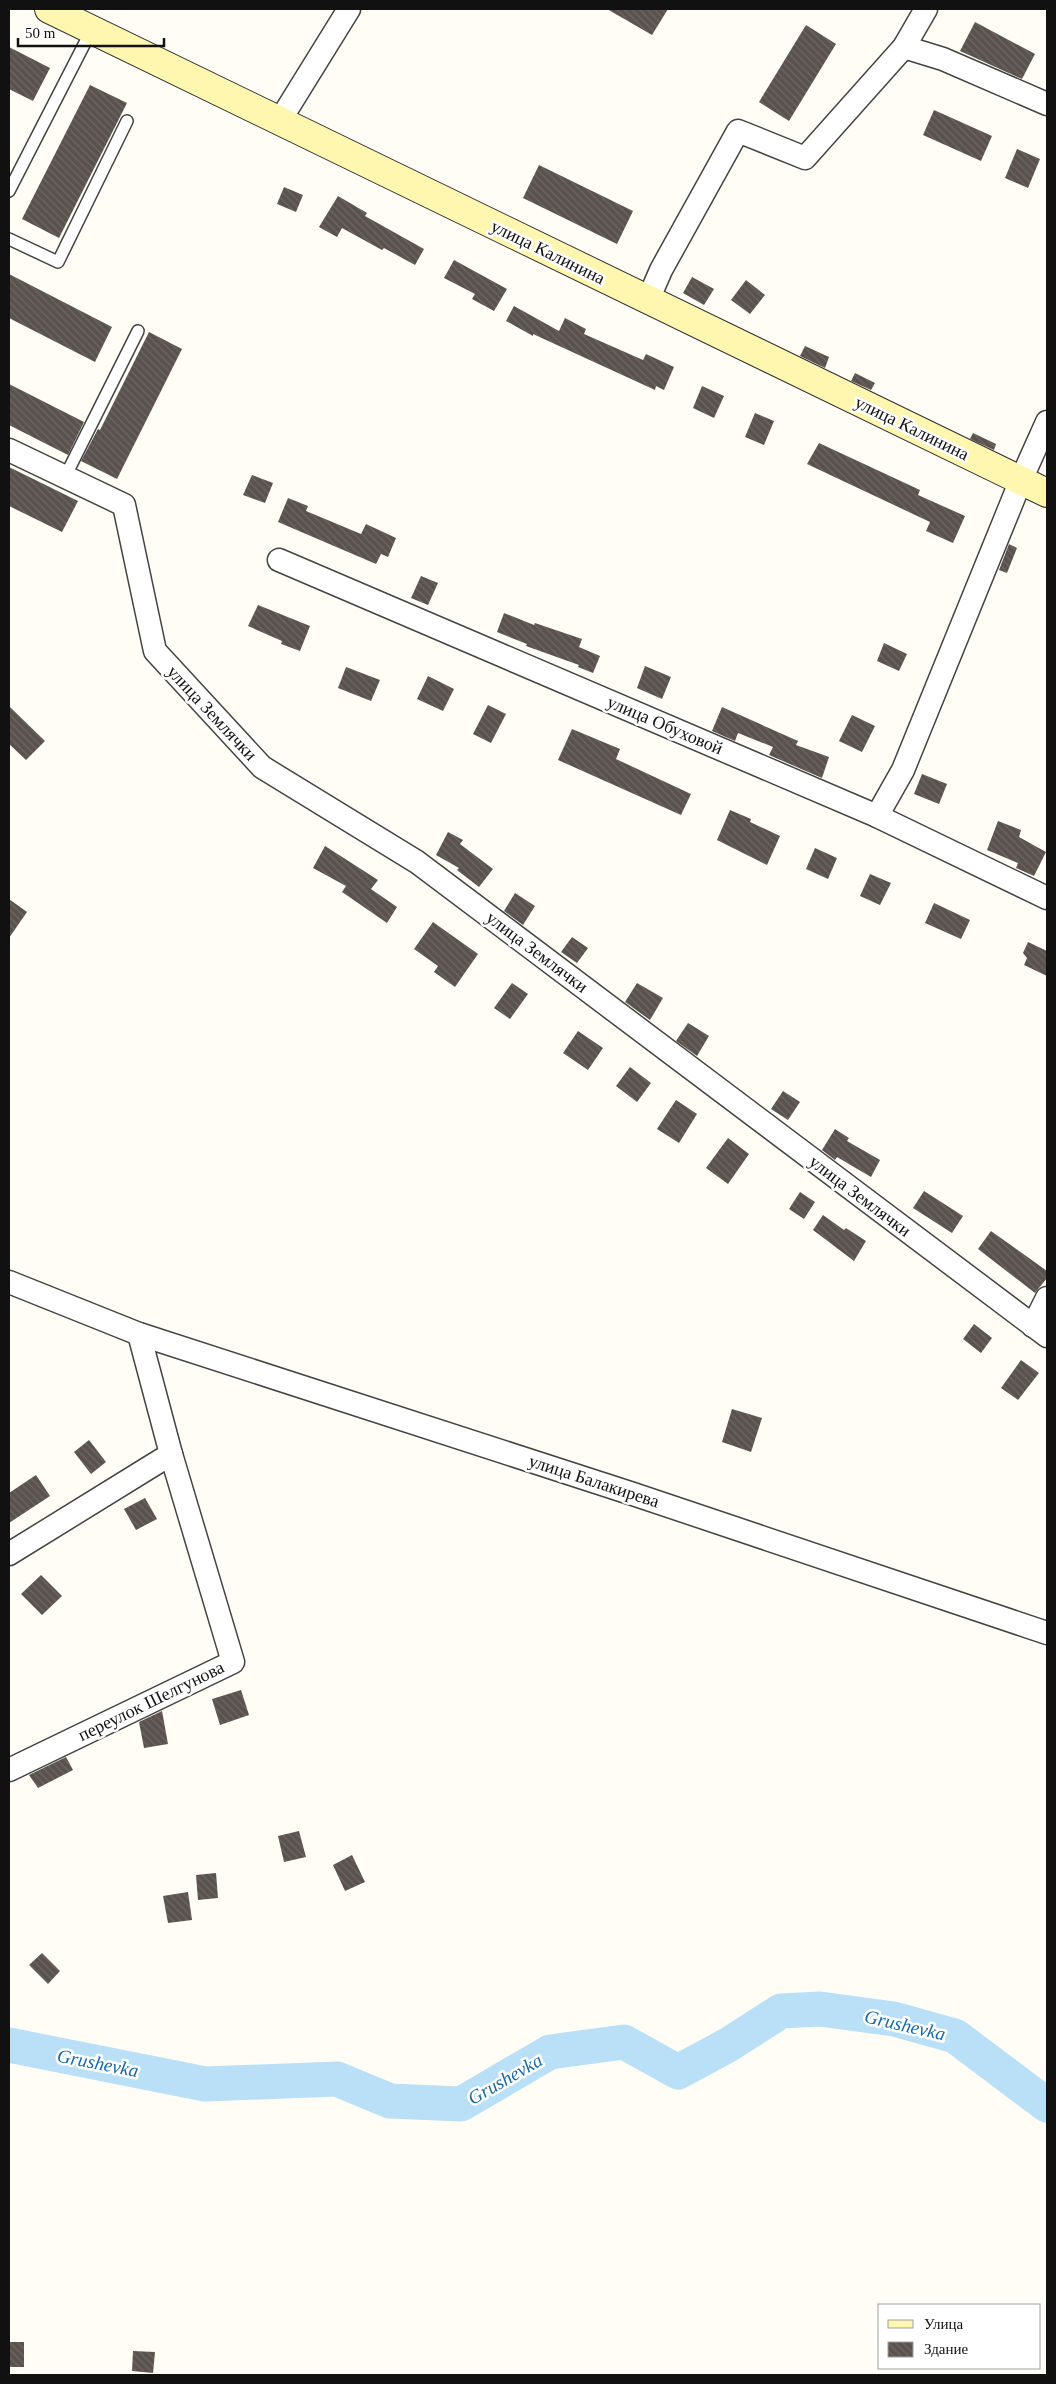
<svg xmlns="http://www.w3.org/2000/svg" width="1056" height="2384" font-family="Georgia,serif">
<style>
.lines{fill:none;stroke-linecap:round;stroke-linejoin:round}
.river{stroke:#b9e0f7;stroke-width:35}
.building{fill:url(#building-back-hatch)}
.lane-casing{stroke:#444;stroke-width:14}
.street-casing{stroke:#444;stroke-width:25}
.secondary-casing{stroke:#333;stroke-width:30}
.lane{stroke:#fff;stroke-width:11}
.street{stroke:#fff;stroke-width:22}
.secondary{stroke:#fff6b0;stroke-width:28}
.labels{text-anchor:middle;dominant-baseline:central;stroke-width:5;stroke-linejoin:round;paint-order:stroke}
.street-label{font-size:18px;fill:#111;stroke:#fff}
.water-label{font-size:19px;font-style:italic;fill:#1768a6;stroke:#fff}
</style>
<defs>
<pattern id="building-back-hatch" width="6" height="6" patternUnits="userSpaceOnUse" patternTransform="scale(1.25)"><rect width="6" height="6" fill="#5a524d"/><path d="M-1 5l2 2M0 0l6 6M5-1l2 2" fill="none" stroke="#6d6662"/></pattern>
</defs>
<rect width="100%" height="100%" fill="#fffdf5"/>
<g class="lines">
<path class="river" d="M9 2045 205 2084 337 2079 390 2101 461 2104 550 2052 624 2042 678 2072 728 2045 781 2011 820 2009 894 2019 955 2036 1047 2105"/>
</g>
<g class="building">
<path d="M607 9H668L652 35Z"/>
<path d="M975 22 1035 54 1022 79 960 51Z"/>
<path d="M806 25 836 44 789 121 759 102Z"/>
<path d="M9 47 50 68 33 101 9 89Z"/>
<path d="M90 85 127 103 59 238 22 219Z"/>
<path d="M934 110 992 136 981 161 923 135Z"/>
<path d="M1017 149 1040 159 1028 188 1005 178Z"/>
<path d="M539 165 633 211 617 244 523 198Z"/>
<path d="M284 187 303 195 296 212 277 204Z"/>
<path d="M338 196 367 213 365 216 424 249 415 265 384 248 382 250 342 228 337 237 319 227Z"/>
<path d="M454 260 507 289 494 311 472 299 475 294 444 278Z"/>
<path d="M9 274 112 327 95 362 9 318Z"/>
<path d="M692 277 714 289 704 305 683 293Z"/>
<path d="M746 280 765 295 750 314 731 300Z"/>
<path d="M514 306 559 331 565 318 586 329 584 334 643 360 646 354 674 367 664 390 656 386 655 390 533 334V336L506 321Z"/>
<path d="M149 332 182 349 117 479 81 461 98 429 100 430Z"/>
<path d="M805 346 829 357 825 368 800 356Z"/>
<path d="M855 373 875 383 871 390 851 381Z"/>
<path d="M9 384 84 422 68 455 9 425Z"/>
<path d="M702 386 724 396 714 418 693 408Z"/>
<path d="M755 413 774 421 764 445 745 437Z"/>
<path d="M973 433 996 444 994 450 970 439Z"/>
<path d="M819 443 920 490 918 495 965 516 953 543 926 531 930 522 807 464Z"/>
<path d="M9 467 78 501 62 532 9 506Z"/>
<path d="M252 475 273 483 265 503 243 495Z"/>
<path d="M288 498 308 506 306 511 361 534 366 524 396 538 388 557 381 554 376 564 278 522Z"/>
<path d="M1009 544 1017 548 1007 573 999 570Z"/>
<path d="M421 576 438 583 428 605 411 598Z"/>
<path d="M258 605 310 626 300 651 281 644 282 641 248 626Z"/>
<path d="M504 613 534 625 535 623 582 639 579 647 600 656 593 673 578 667 579 665 526 646 527 644 497 632Z"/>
<path d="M884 643 907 654 899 671 877 661Z"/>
<path d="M645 666 671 677 662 699 637 688Z"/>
<path d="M346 667 380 680 371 701 338 688Z"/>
<path d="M428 676 454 689 443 711 417 699Z"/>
<path d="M488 705 506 714 491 743 473 734Z"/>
<path d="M9 706 45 741 26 760 9 744Z"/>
<path d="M722 707 798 741 796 745 829 757 822 778 769 755 773 747 738 733 735 741 712 731Z"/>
<path d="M852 715 875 726 862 752 839 741Z"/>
<path d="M572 729 620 749 616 759 691 794 681 815 558 760Z"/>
<path d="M922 774 947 784 939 804 914 794Z"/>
<path d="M730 810 751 819 750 822 780 836 767 865 717 840Z"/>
<path d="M998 821 1021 830 1019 837 1046 852 1034 876 1016 868 1018 863 987 850Z"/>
<path d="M448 832 463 840 460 844 493 869 479 887 457 870 459 868 436 855Z"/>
<path d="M325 846 378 880 371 889 397 907 387 923 342 892 346 886 313 868Z"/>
<path d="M815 848 837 858 828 879 806 869Z"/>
<path d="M870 874 891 883 880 905 860 896Z"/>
<path d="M515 893 535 906 523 925 504 911Z"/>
<path d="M9 899 27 912 9 938Z"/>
<path d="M934 903 970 920 961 939 925 923Z"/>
<path d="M433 922 478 954 455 987 434 972 438 966 414 949Z"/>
<path d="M572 937 588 948 577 963 561 952Z"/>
<path d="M1028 942 1047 951V976L1024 965 1027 958 1023 953Z"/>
<path d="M512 983 528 994 510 1019 494 1008Z"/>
<path d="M637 983 663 998 650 1020 625 1002Z"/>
<path d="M688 1023 709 1036 697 1056 676 1041Z"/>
<path d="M578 1031 603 1048 588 1070 563 1053Z"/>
<path d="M630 1067 651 1083 637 1102 616 1086Z"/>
<path d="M783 1091 800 1102 788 1120 771 1109Z"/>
<path d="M676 1100 697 1114 679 1143 657 1129Z"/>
<path d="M835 1129 849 1138 847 1141 880 1160 871 1177 837 1157 835 1160 822 1150Z"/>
<path d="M728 1138 749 1154 728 1184 706 1168Z"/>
<path d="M924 1191 963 1216 952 1233 913 1208Z"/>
<path d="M800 1192 815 1202 804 1219 789 1209Z"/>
<path d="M823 1215 844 1230 846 1228 866 1241 854 1261 813 1230Z"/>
<path d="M991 1231 1047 1271V1278L1035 1293 978 1249Z"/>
<path d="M974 1324 992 1338 981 1353 963 1339Z"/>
<path d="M1021 1360 1039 1373 1018 1400 1001 1388Z"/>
<path d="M732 1409 762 1418 751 1452 722 1442Z"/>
<path d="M89 1440 106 1462 91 1474 74 1452Z"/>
<path d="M36 1475 50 1496 9 1523V1493Z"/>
<path d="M145 1498 157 1519 136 1530 124 1509Z"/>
<path d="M41 1575 62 1596 42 1615 21 1594Z"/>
<path d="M241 1690 249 1715 220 1725 212 1699Z"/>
<path d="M162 1711 168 1744 144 1748 139 1722Z"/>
<path d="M66 1757 73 1770 38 1788 29 1775Z"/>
<path d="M299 1831 306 1857 284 1862 278 1836Z"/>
<path d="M352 1855 365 1882 345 1891 333 1865Z"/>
<path d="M216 1873 218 1898 198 1900 196 1875Z"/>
<path d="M188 1892 192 1920 168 1923 163 1896Z"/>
<path d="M42 1953 60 1971 48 1984 29 1965Z"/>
<rect x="9" y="2342" width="15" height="25"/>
<path d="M133 2351 155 2352 153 2373 132 2371Z"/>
</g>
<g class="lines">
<defs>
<g id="lane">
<path d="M9 191 91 31"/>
<path d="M9 239 58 262 127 121"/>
<path d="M65 477 138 331"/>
</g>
<g id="street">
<path d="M904 47 943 59 1047 104"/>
<path d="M279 122 349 9"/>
<path d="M648 300 661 270 738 131 805 158 904 47 926 9"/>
<path d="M9 450 124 505 155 651 262 767 417 862 1047 1336"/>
<path d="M279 560 877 816 1047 898"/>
<path d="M877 816 903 770 1021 480 1047 422"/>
<path d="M9 1282 139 1334 633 1494 1047 1633"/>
<path d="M1033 1326 1047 1298"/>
<path d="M9 1554 171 1454 139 1334"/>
<path d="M9 1770 233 1662 171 1454"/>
</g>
<path id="secondary" d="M49 9 1047 493"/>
</defs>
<use href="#lane" class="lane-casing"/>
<use href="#street" class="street-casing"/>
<use href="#secondary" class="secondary-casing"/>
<use href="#lane" class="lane"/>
<use href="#street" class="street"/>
<use href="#secondary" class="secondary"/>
</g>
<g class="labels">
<g class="street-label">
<text transform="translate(548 252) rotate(26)">улица Калинина</text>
<text transform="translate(912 428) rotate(26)">улица Калинина</text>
<text transform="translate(212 713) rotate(47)">улица Землячки</text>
<text transform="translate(665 725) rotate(23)">улица Обуховой</text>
<text transform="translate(537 952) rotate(37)">улица Землячки</text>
<text transform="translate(860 1196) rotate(37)">улица Землячки</text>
<text transform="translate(594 1481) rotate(18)">улица Балакирева</text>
<text transform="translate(151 1701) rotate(-26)">переулок Шелгунова</text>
</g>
<g class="water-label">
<text transform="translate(905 2025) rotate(13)">Grushevka</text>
<text transform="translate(98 2063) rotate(11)">Grushevka</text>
<text transform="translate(505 2079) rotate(-30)">Grushevka</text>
</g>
</g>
<rect width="1056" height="2384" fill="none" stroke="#111111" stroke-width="20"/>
<rect x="878" y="2304" width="162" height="65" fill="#ffffff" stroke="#a0a0a0"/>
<rect x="888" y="2320" width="25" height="8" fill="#fff6b0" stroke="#a0a0a0"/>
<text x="924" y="2329" font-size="15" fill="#111111">Улица</text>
<rect x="888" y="2342" width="25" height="15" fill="url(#building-back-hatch)" stroke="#a0a0a0"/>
<text x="924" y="2354" font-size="15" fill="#111111">Здание</text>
<path d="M18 38v8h146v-8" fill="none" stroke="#111111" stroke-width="2.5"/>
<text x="25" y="38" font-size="15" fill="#111111" stroke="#ffffff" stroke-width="4" paint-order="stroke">50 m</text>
</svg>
